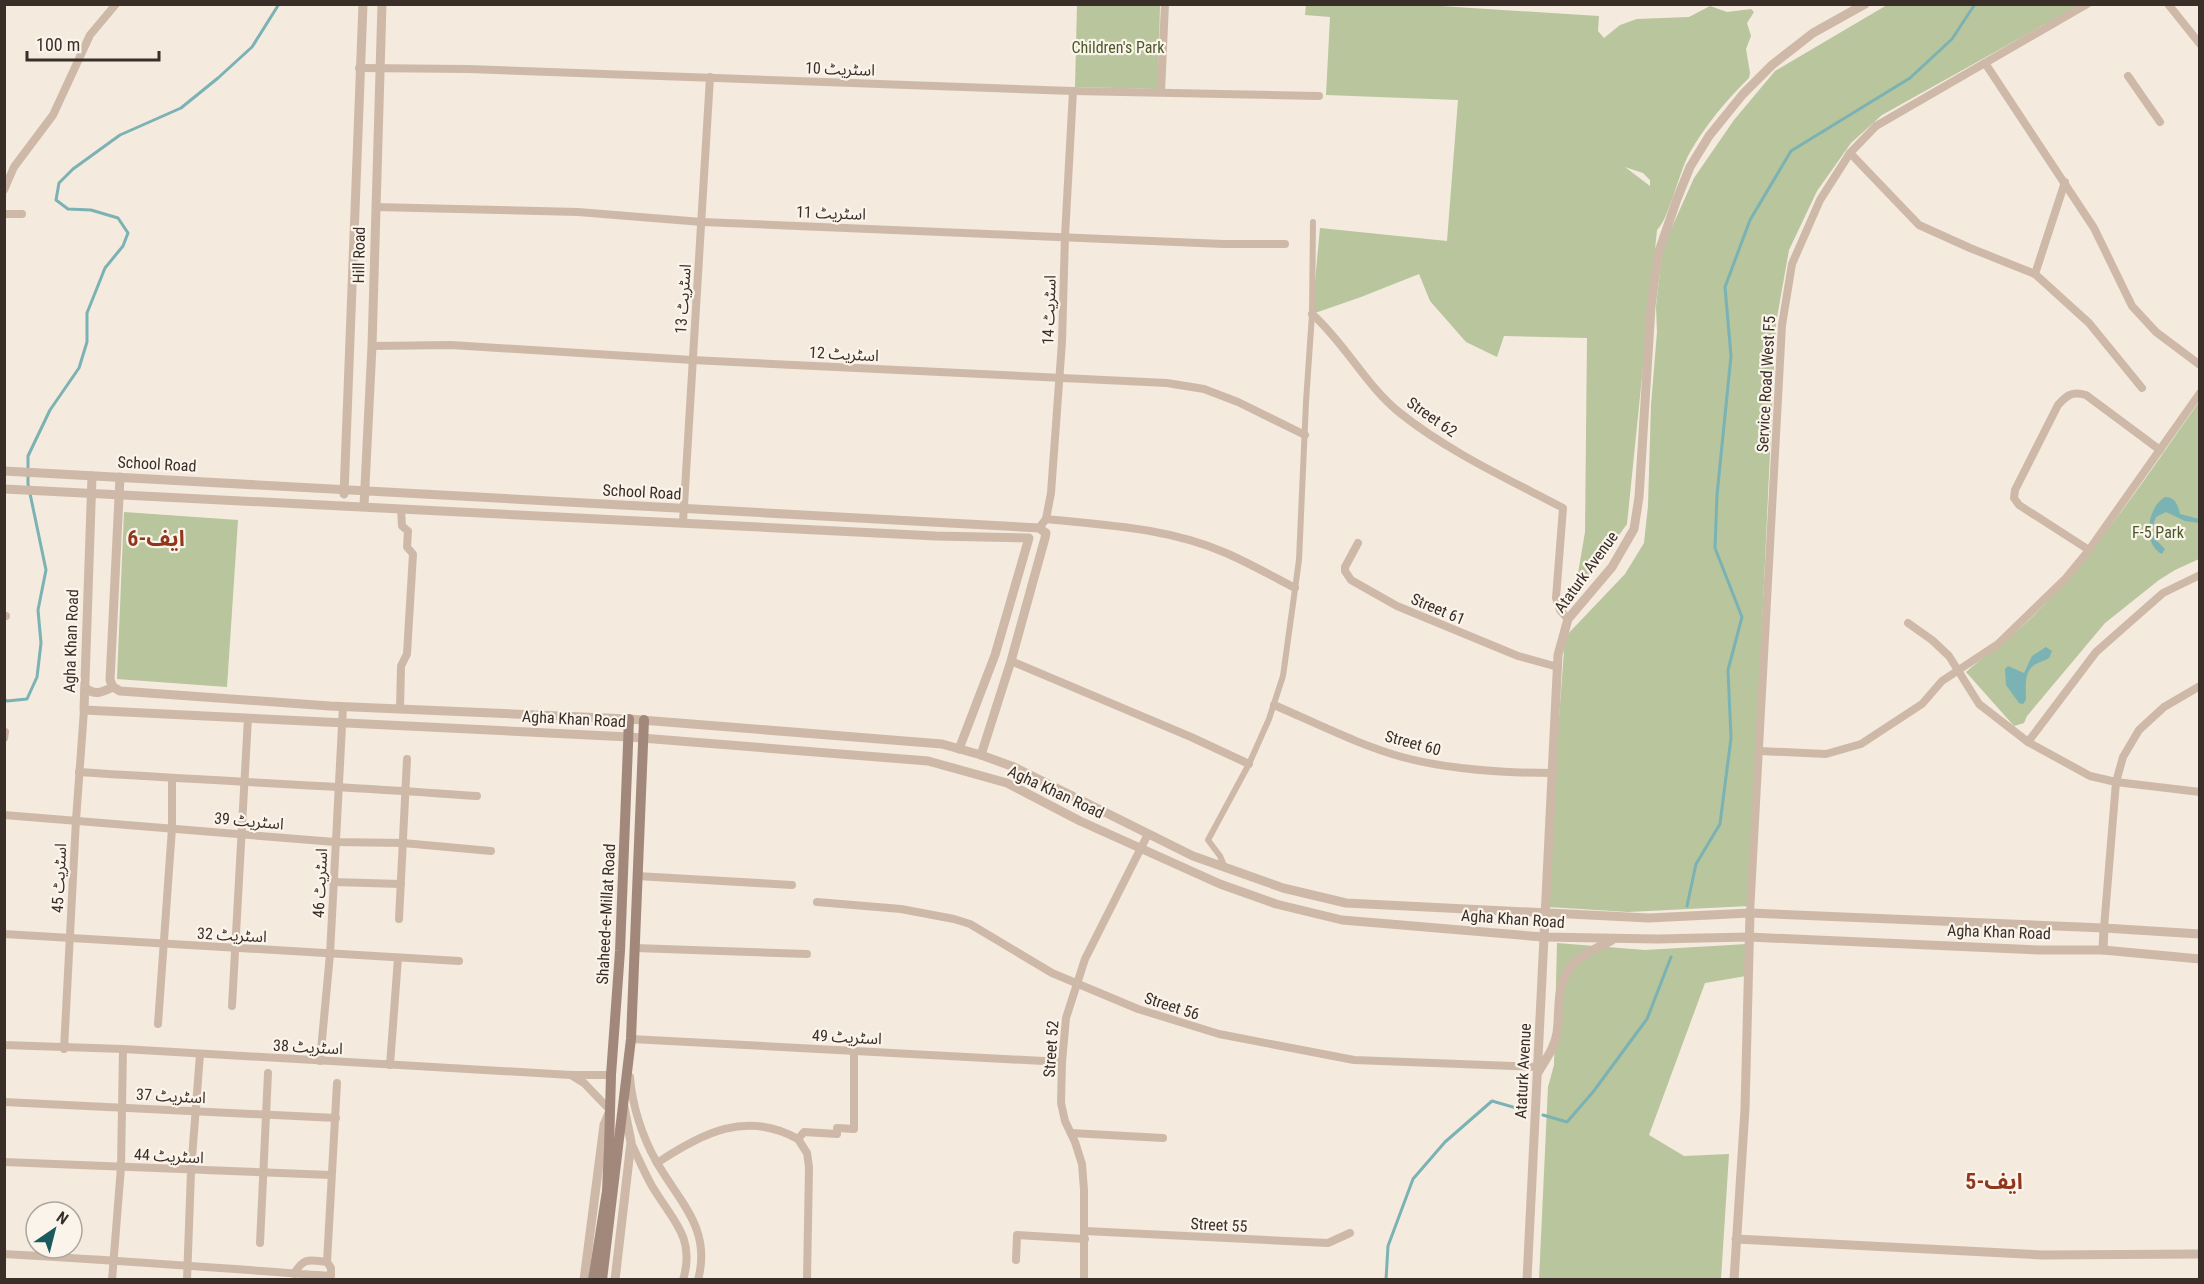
<svg xmlns="http://www.w3.org/2000/svg" width="2204" height="1284" font-family="'Roboto Condensed','Noto Sans Arabic',sans-serif">
<style>
.green{fill:#b8c59d;fill-rule:evenodd}
.water{fill:#7bb2b4}
.lines{fill:none;stroke-linecap:round;stroke-linejoin:round}
.stream{stroke:#7bb2b4;stroke-width:3}
.pedestrian{stroke:#ceb9a9;stroke-width:6}
.minor{stroke:#ceb9a9;stroke-width:8}
.tertiary{stroke:#ceb9a9;stroke-width:9}
.secondary{stroke:#a2887a;stroke-width:10}
.labels{text-anchor:middle;dominant-baseline:central;stroke-width:4.5;stroke-linejoin:round;paint-order:stroke}
.park-label{font-size:16px;fill:#4a5a2b;stroke:#fbf4eb}
.street-label{font-size:16px;fill:#3a2e29;stroke:#fbf4eb}
.district-label{font-size:22px;font-weight:bold;fill:#8f361c;stroke:#fbf4eb}
</style>
<rect width="100%" height="100%" fill="#f4eade"/>
<g class="green">
<path d="M1409 4 1599 16 1598 31 1604 38 1620 25 1637 19 1689 17 1710 6 1727 12 1751 9 1754 12 1747 23 1751 36 1746 49 1750 73 1749 78C1727 99 1704 127 1689 154 1679 172 1669 219 1657 230L1627 524 1574 597 1585 532 1587 338 1504 336 1497 357 1466 342 1430 301 1419 274 1361 297 1312 314 1320 228 1447 241 1458 100 1326 95 1330 17 1305 15 1306 5ZM1625 167 1643 173 1650 180V186Z"/>
<path d="M1077 5H1160L1158 89 1075 87Z"/>
<path d="M1887 5H2079L1882 115 1851 143 1817 191 1789 250 1776 323 1749 906 1628 912 1549 907 1556 760 1565 637 1625 574 1644 543 1648 506 1651 405 1657 332 1656 306 1663 247 1694 178 1734 120 1775 71Z"/>
<path d="M2199 402V559L2175 570 2159 580 2105 623 2027 716 2024 723 2014 726 1966 672C1987 654 2011 638 2030 619 2096 554 2146 477 2199 402Z"/>
<path d="M124 512 238 520 227 687 117 679Z"/>
<path d="M1557 943 1645 950 1747 944 1746 976 1705 983 1649 1135 1684 1156 1729 1154 1721 1279 1539 1280 1548 1087 1554 1065Z"/>
</g>
<g class="water">
<path d="M2165 497C2175 497 2178 505 2180 514L2199 519V523L2185 521 2166 512 2156 517 2151 530 2155 539 2165 549 2162 554C2142 544 2147 507 2165 497Z"/>
<path d="M2046 647 2052 651 2049 658C2045 661 2041 661 2036 664 2023 671 2026 688 2026 700L2023 704 2019 703 2006 685 2005 669 2008 666 2024 673 2032 656Z"/>
</g>
<g class="lines">
<g class="stream">
<path d="M4 699 7 701 27 699 37 677 41 643 38 610 46 570 28 484V456L50 410 79 368 87 342V313L105 268 123 246 128 233 118 218 91 210 68 209 56 200 59 183 73 169 120 135 181 108 218 78 252 47 279 4"/>
<path d="M1687 906 1696 864 1720 824 1731 738 1728 670 1742 617 1715 548 1717 495 1731 356 1725 287 1750 220 1791 151 1910 78 1952 39 1975 4"/>
<path d="M1543 1115 1567 1122 1593 1092 1647 1019 1671 957"/>
<path d="M1386 1280 1388 1246 1413 1179 1445 1142 1492 1101 1527 1111"/>
</g>
<path class="pedestrian" d="M1225 868 1220 856 1208 840 1249 764 1269 719 1283 676 1299 560 1306 402 1312 314 1313 222"/>
<g class="minor">
<path d="M2168 4 2200 44"/>
<path d="M1985 63 2094 228 2132 306 2156 332 2200 365"/>
<path d="M359 68 468 69 1073 91 1319 96"/>
<path d="M2128 76 2160 122"/>
<path d="M1161 92 1165 4"/>
<path d="M1850 153 1919 225 1970 248 2035 274 2089 323 2142 388"/>
<path d="M4 190 14 167 53 115 90 35 116 4"/>
<path d="M376 207 578 212 702 222 1223 244H1285"/>
<path d="M4 214H22"/>
<path d="M2035 274 2065 182"/>
<path d="M1312 314C1345 343 1366 386 1400 413 1449 452 1508 479 1563 508L1556 598 1560 610 1568 619"/>
<path d="M372 346 451 345 692 360 1167 383 1204 389 1238 402 1305 435"/>
<path d="M1046 519C1106 525 1169 528 1226 553 1249 563 1272 576 1295 588"/>
<path d="M683 522 710 77"/>
<path d="M1039 528 1046 519 1051 493 1062 342 1065 236 1073 91"/>
<path d="M1358 543 1345 567V571L1351 580 1397 606 1518 656 1558 667"/>
<path d="M2089 550 2019 505 2014 498 2015 490 2058 405C2067 395 2072 391 2086 395L2160 450"/>
<path d="M4 616H6"/>
<path d="M1908 623 1932 640 1949 656 1979 704 2028 742 2090 776 2116 782 2200 792"/>
<path d="M1011 661 1191 737 1249 764"/>
<path d="M1274 705C1316 723 1359 745 1402 757 1451 770 1503 773 1553 773"/>
<path d="M400 709 401 666 407 654 413 554 407 547 408 531 402 526 401 509"/>
<path d="M4 738 5 732"/>
<path d="M2028 742 2096 652 2163 593 2200 575"/>
<path d="M1760 751 1826 754 1861 744 1922 704 1942 681 1998 644 2066 578 2089 550 2200 393"/>
<path d="M79 772C212 781 344 786 477 796"/>
<path d="M4 815 335 842 403 843 491 851"/>
<path d="M637 876 792 885"/>
<path d="M333 882 401 884"/>
<path d="M817 902 901 909 954 919 970 924 1052 973 1138 1009 1219 1034 1354 1060 1537 1067"/>
<path d="M1750 913 1782 325 1792 264 1820 200 1850 153 1876 126 2087 4"/>
<path d="M399 919 407 759"/>
<path d="M2104 928 2116 782 2123 757 2139 730 2164 707 2200 686"/>
<path d="M4 934 459 961"/>
<path d="M635 948 807 954"/>
<path d="M232 1006 248 718"/>
<path d="M158 1024 172 828V778"/>
<path d="M631 1039 1062 1062"/>
<path d="M4 1045 123 1049 571 1075H611"/>
<path d="M64 1049 76 820 84 710"/>
<path d="M320 1061 330 954 343 707"/>
<path d="M390 1065 398 958"/>
<path d="M571 1075 584 1083 610 1110"/>
<path d="M630 1077C632 1105 642 1136 656 1161 679 1202 712 1228 698 1280"/>
<path d="M4 1102 336 1118"/>
<path d="M1071 1133 1163 1138"/>
<path d="M631 1143C638 1157 644 1172 652 1186 672 1220 696 1237 683 1280"/>
<path d="M4 1162 331 1175"/>
<path d="M657 1163C702 1133 746 1110 798 1139"/>
<path d="M1085 1231 1328 1243 1350 1233"/>
<path d="M260 1243 268 1073"/>
<path d="M4 1254C113 1260 222 1268 331 1276V1268L327 1262C309 1260 304 1257 294 1274"/>
<path d="M1016 1260 1017 1235 1085 1239"/>
<path d="M327 1262 337 1083"/>
<path d="M112 1280 121 1167 123 1049"/>
<path d="M187 1280 191 1171 200 1054"/>
<path d="M807 1280 809 1167 807 1153 798 1139 804 1132 837 1134V1128L854 1129V1051"/>
<path d="M1084 1280V1190L1082 1164 1075 1142 1065 1121 1061 1103 1062 1062 1066 1018 1085 959 1148 834"/>
</g>
<g class="tertiary">
<path d="M4 471 1039 528 1046 533 1045 538 1011 661 981 755"/>
<path d="M92 476 84 710 629 737 928 761 1007 783 1080 821 1220 884 1276 904 1342 920 1543 937 1657 939 1749 937 2039 950H2103L2200 959"/>
<path d="M120 477 110 680 113 687 120 691 330 706 629 719 942 744 981 755 1014 767 1193 856 1283 888 1346 903 1649 918 1750 913 2104 928 2200 934"/>
<path d="M4 489 936 536 1029 538 995 655 959 749"/>
<path d="M344 494 363 4"/>
<path d="M364 506 372 346 382 4"/>
<path d="M85 688C96 696 102 692 113 687"/>
<path d="M2103 950 2104 928"/>
<path d="M1539 1071C1546 1059 1555 1047 1557 1033 1560 1013 1556 986 1569 969 1579 955 1598 948 1612 940"/>
<path d="M1736 1239 2043 1255 2200 1254"/>
<path d="M584 1280 604 1125 609 1113"/>
<path d="M615 1280 631 1142 624 1107"/>
<path d="M1527 1280 1558 655 1568 619 1612 567 1634 529 1639 497 1651 307 1658 254 1677 199 1690 167 1709 136 1743 94 1772 65 1813 33 1865 4"/>
<path d="M1734 1280 1745 1109 1750 913"/>
</g>
<g class="secondary">
<path d="M593 1280 607 1191 609 1148 611 1075 620 951 629 719"/>
<path d="M602 1280 631 1039 644 720"/>
</g>
</g>
<g class="labels">
<g class="park-label">
<text x="1118" y="47">Children's Park</text>
<text x="2158" y="532">F-5 Park</text>
</g>
<g class="street-label">
<text transform="translate(840 69) rotate(2)">اسٹریٹ 10</text>
<text transform="translate(831 213) rotate(2)">اسٹریٹ 11</text>
<text transform="translate(359 255) rotate(-89)">Hill Road</text>
<text transform="translate(683 299) rotate(-86)">اسٹریٹ 13</text>
<text transform="translate(1049 310) rotate(-88)">اسٹریٹ 14</text>
<text transform="translate(844 354) rotate(3)">اسٹریٹ 12</text>
<text transform="translate(1766 384) rotate(-87)">Service Road West F5</text>
<text transform="translate(1432 417) rotate(35)">Street 62</text>
<text transform="translate(157 464) rotate(3)">School Road</text>
<text transform="translate(642 492) rotate(3)">School Road</text>
<text transform="translate(1586 572) rotate(-54)">Ataturk Avenue</text>
<text transform="translate(1438 609) rotate(23)">Street 61</text>
<text transform="translate(71 641) rotate(-88)">Agha Khan Road</text>
<text transform="translate(574 719) rotate(3)">Agha Khan Road</text>
<text transform="translate(1413 743) rotate(15)">Street 60</text>
<text transform="translate(1056 792) rotate(25)">Agha Khan Road</text>
<text transform="translate(249 821) rotate(5)">اسٹریٹ 39</text>
<text transform="translate(59 878) rotate(-87)">اسٹریٹ 45</text>
<text transform="translate(320 883) rotate(-87)">اسٹریٹ 46</text>
<text transform="translate(606 914) rotate(-87)">Shaheed-e-Millat Road</text>
<text transform="translate(1513 919) rotate(4)">Agha Khan Road</text>
<text transform="translate(1999 932) rotate(2)">Agha Khan Road</text>
<text transform="translate(232 935) rotate(3)">اسٹریٹ 32</text>
<text transform="translate(1172 1006) rotate(18)">Street 56</text>
<text transform="translate(847 1037) rotate(3)">اسٹریٹ 49</text>
<text transform="translate(308 1047) rotate(3)">اسٹریٹ 38</text>
<text transform="translate(1051 1049) rotate(-86)">Street 52</text>
<text transform="translate(1523 1071) rotate(-87)">Ataturk Avenue</text>
<text transform="translate(171 1096) rotate(3)">اسٹریٹ 37</text>
<text transform="translate(169 1156) rotate(3)">اسٹریٹ 44</text>
<text transform="translate(1219 1225) rotate(3)">Street 55</text>
</g>
<g class="district-label">
<text x="156" y="538">ایف-6</text>
<text x="1994" y="1181">ایف-5</text>
</g>
</g>
<rect width="2204" height="1284" fill="none" stroke="#3a2e29" stroke-width="12"/>
<g transform="translate(54 1230) rotate(35)"><circle r="28" fill="#fbf4eb" stroke="#aea59d" stroke-width="1.5"/>
<path d="M0-4.5L10 22L0 15L-10 22Z" fill="#1b5b5f"/>
<text y="-9" font-size="16" font-weight="bold" text-anchor="middle" fill="#3a2e29">N</text>
</g>
<path d="M27 51v9h132v-9" fill="none" stroke="#3a2e29" stroke-width="3"/>
<text x="36" y="51" font-size="18" fill="#3a2e29" stroke="#fbf4eb" stroke-width="4.5" paint-order="stroke">100 m</text>
</svg>
